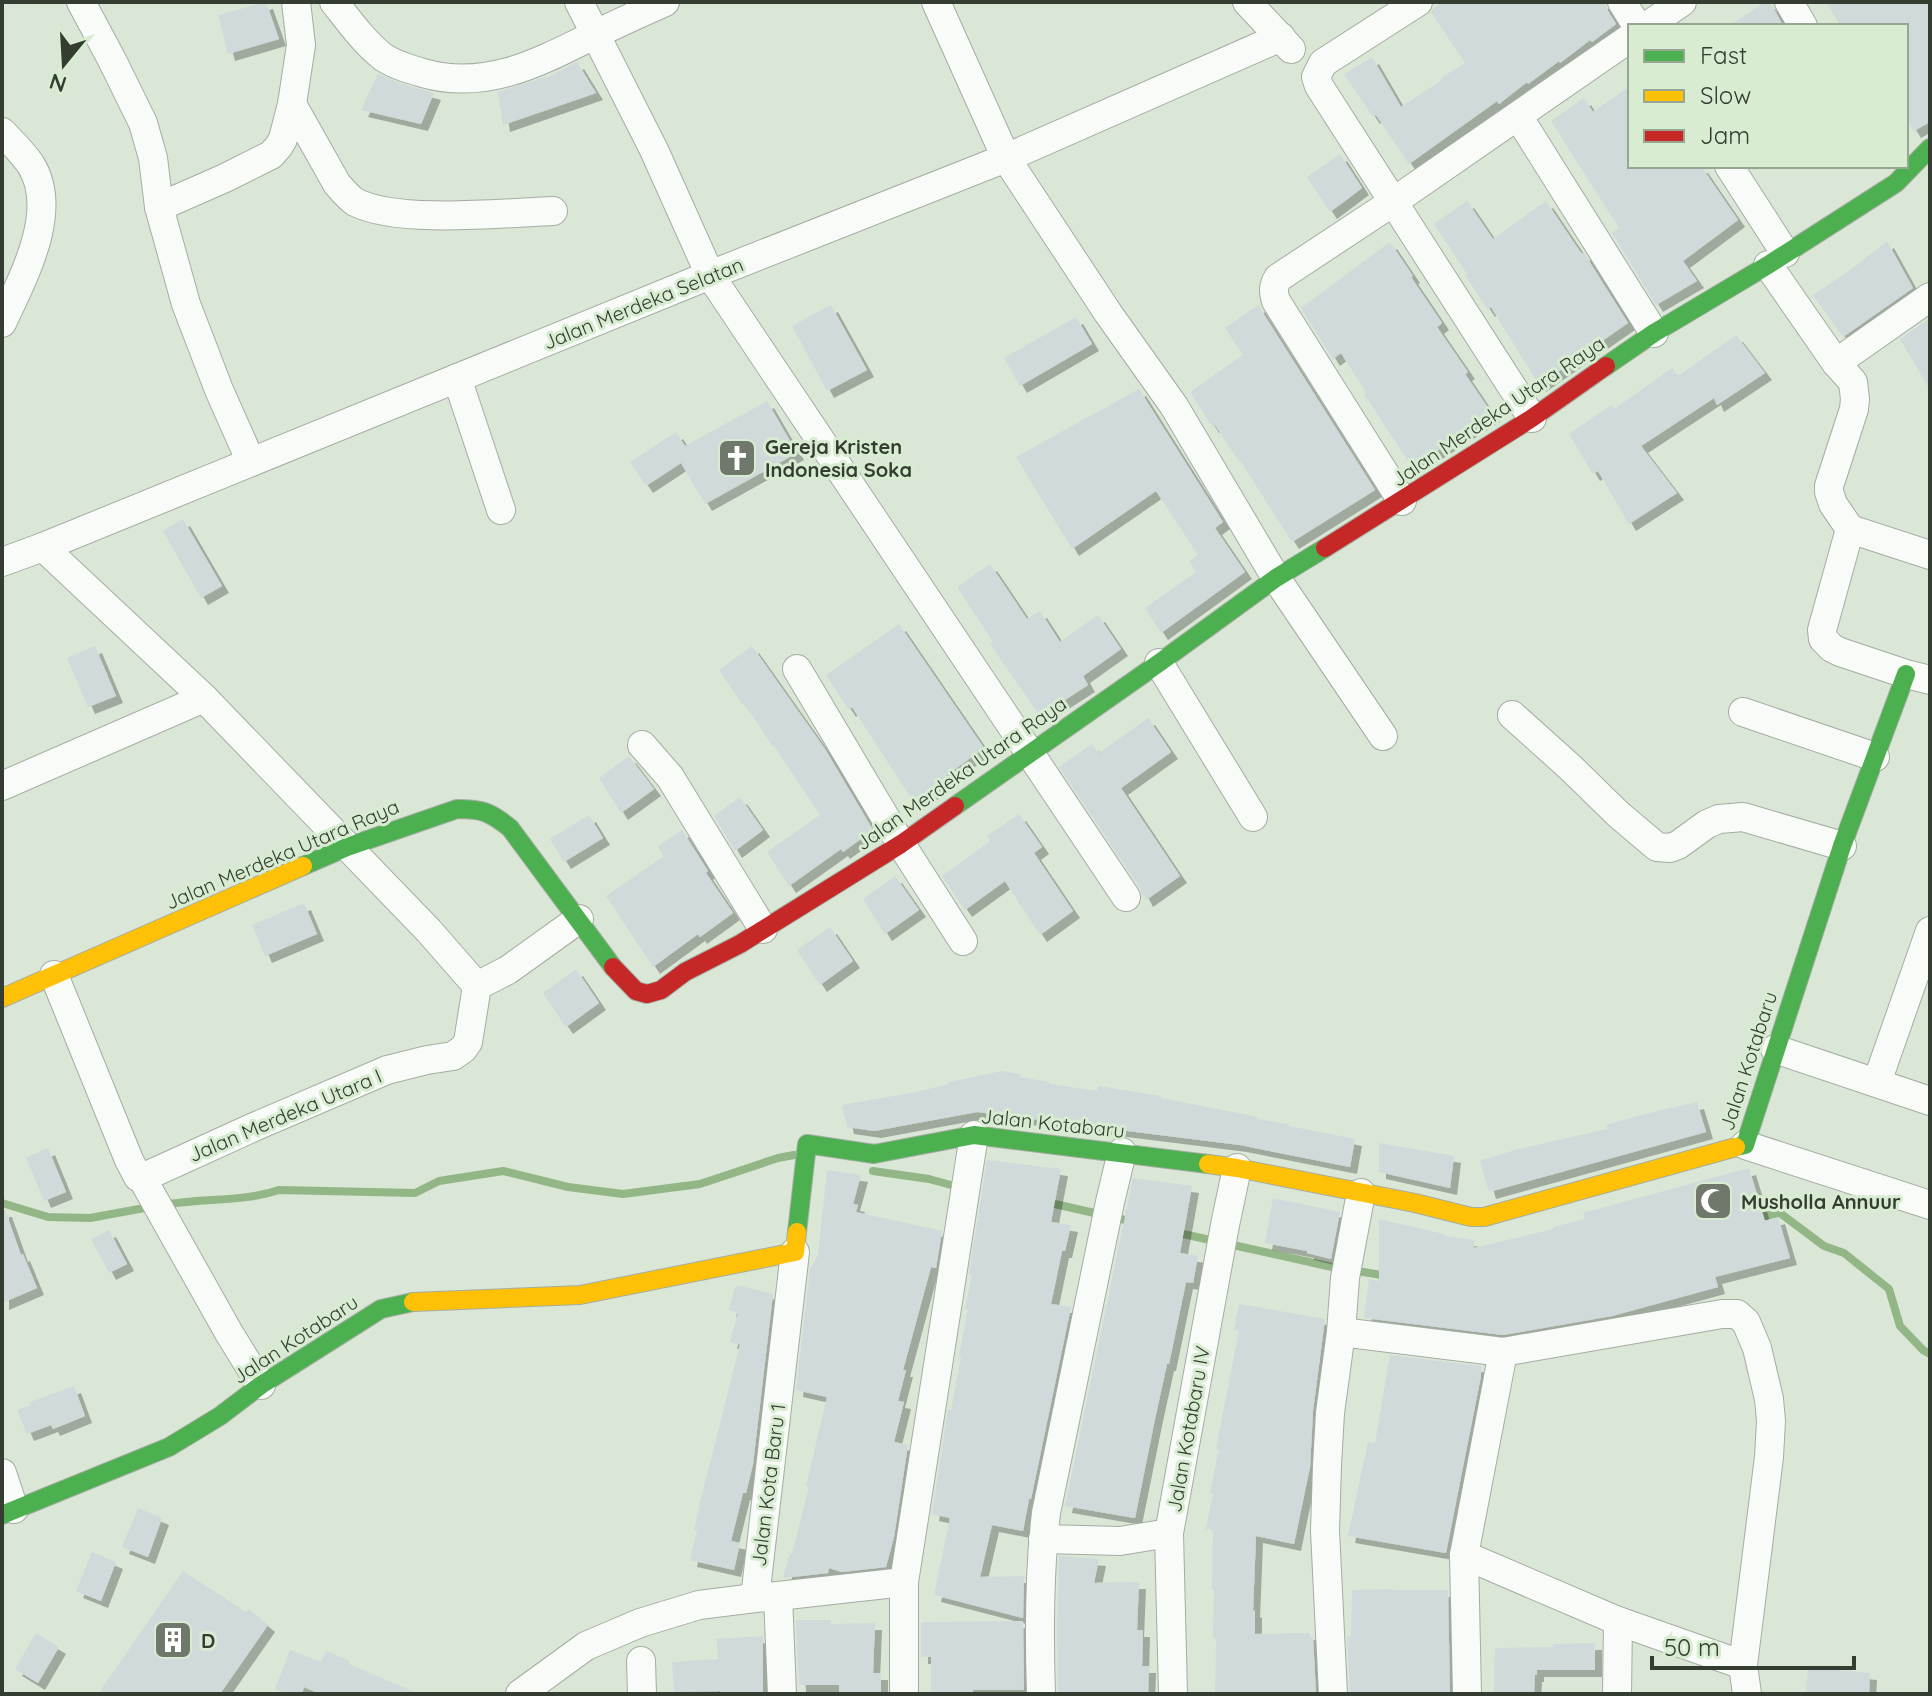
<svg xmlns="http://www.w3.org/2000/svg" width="1932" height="1696" font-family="Quicksand,sans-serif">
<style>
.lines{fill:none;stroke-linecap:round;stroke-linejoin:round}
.stream{stroke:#92b685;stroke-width:8}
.building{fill:#d0dada;filter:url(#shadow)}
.street-casing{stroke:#a4ada1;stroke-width:30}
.fast-casing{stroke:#a4ada1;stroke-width:20}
.slow-casing{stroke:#a4ada1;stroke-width:20}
.jam-casing{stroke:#a4ada1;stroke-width:20}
.street{stroke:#f9fbf9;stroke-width:28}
.fast{stroke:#4caf50;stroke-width:18}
.slow{stroke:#ffc107;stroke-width:18}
.jam{stroke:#c62828;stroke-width:18}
.labels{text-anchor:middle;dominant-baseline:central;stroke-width:6;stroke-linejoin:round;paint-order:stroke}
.street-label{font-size:20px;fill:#353d32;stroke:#d7ecd0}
.poi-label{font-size:20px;font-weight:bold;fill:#353d32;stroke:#d7ecd0;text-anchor:start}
</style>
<defs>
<filter id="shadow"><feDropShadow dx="7" dy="7" stdDeviation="0" flood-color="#0004"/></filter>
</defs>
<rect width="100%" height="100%" fill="#dae6d6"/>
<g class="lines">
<g class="stream">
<path d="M873 1171 929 1179 962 1188"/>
<path d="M1046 1202 1134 1222"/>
<path d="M2 1203 48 1217 90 1218 150 1207"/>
<path d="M164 1205C201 1198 244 1202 279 1190L415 1193 439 1181 503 1171 568 1187 623 1194 700 1184 778 1158 794 1155"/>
<path d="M1755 1218 1780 1213 1824 1246 1844 1253 1889 1289 1900 1326 1923 1350 1930 1354"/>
<path d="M1174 1232 1332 1267 1388 1276"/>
</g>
</g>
<g class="building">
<path d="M266 2 279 39 228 54 218 15Z"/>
<path d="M1442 2H1605L1608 11 1616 24 1592 42 1590 40 1560 63 1559 61 1528 84 1527 82 1499 104 1497 101 1409 164 1376 115 1373 117 1344 74 1372 57 1401 107 1442 80 1441 78 1465 63 1431 12 1434 8Z"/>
<path d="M1765 2H1768L1774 9 1783 26H1729Z"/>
<path d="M1826 2H1930V122L1914 131 1906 118V26H1841Z"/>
<path d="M577 62 596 93 503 125 498 92 545 77V79Z"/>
<path d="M378 74 402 84 434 93 421 124 361 110Z"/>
<path d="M1630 86V166H1701L1738 220 1683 261 1697 281 1656 305 1612 233 1619 228 1551 121 1584 98 1593 112Z"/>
<path d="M1340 154 1362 188 1330 212 1307 177Z"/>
<path d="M1467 201 1493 239 1546 201 1579 250 1582 254 1584 253 1628 323 1539 385 1491 307 1488 310 1465 275 1467 274 1434 224Z"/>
<path d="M1887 241 1913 288 1843 337 1813 295 1853 268Z"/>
<path d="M1390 242 1413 276 1411 277 1442 323 1437 327 1468 372 1465 374 1493 415 1412 467 1364 394 1366 392 1341 353 1333 359 1301 308Z"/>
<path d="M831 305 867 370 827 391 792 326Z"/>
<path d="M1258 305 1375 490 1292 542 1241 462 1240 463 1215 425 1212 426 1190 392 1243 355 1225 328Z"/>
<path d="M1076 317 1092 344 1020 386 1004 358Z"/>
<path d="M1930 318V390L1900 339Z"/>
<path d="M1736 335 1765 373 1717 405 1714 398 1641 446 1677 493 1629 524 1598 471 1593 474 1569 434 1611 405 1614 409 1672 368 1678 376Z"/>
<path d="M1139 389 1223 522 1215 528 1245 572 1161 633 1145 608 1196 572 1189 561 1198 555 1156 491 1072 549 1016 457Z"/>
<path d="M767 401 797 453 705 504 681 463 646 486 630 462 676 432 685 446Z"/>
<path d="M183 519 222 586 201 598 163 531Z"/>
<path d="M990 564 1027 619 1040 611 1060 642 1098 615 1121 649 1083 676 1088 685 1040 716 990 644 993 642 957 587Z"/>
<path d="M899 624 984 748 946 776 948 780 915 804 852 707 849 710 826 675Z"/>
<path d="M95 646 116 696 88 707 67 658Z"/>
<path d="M752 646 825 749 873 830 843 852 841 849 789 886 767 852 820 815 774 746 773 747 744 703 742 704 719 670Z"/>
<path d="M1148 718 1171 752 1121 788 1180 876 1146 900 1140 888 1059 767 1092 744 1099 753Z"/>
<path d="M629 756 654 789 621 813 599 778Z"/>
<path d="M740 797 763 830 735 851 714 816Z"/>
<path d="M1019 814 1042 847 1034 853 1073 911 1040 935 1005 881 965 910 942 876 990 841 987 836Z"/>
<path d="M589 815 603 838 564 862 550 839Z"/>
<path d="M682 830 708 871 706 873 733 913 700 937 698 934 653 967 606 896 664 856 658 846Z"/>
<path d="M895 876 919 910 885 934 863 899Z"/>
<path d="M304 903 317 934 265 956 252 925Z"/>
<path d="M830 927 853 961 820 985 797 950Z"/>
<path d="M576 969 599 1003 566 1027 543 993Z"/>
<path d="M1002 1071 1020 1074V1077L1050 1082V1084L1097 1091 1098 1086 1161 1096V1098L1258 1117 1257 1119 1289 1124V1126L1355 1139 1350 1167 1240 1145 977 1112 874 1131 847 1127 842 1105 916 1092 949 1084V1082Z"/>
<path d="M1697 1102 1706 1132 1489 1192 1480 1161 1515 1150 1607 1129 1606 1125 1641 1115Z"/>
<path d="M1379 1143 1454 1156 1450 1188 1379 1172Z"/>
<path d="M48 1148 66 1192 44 1201 26 1158Z"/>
<path d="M987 1160 1061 1169 1051 1222 1071 1225 1065 1251H1062L1051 1304 1071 1307 1031 1499H1029L1023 1531 992 1525 980 1577 1024 1576 1023 1618 934 1595 950 1518 932 1514 948 1410H951L961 1357H959L968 1309H965L972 1275 969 1274Z"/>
<path d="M1749 1168 1765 1221 1778 1217 1790 1258 1715 1277 1718 1287 1612 1316 1503 1335 1364 1318 1369 1279 1379 1281V1219L1444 1234V1236L1474 1240V1248L1553 1229V1227L1585 1219 1583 1213Z"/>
<path d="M827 1170 861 1175 853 1204 858 1205 856 1212 942 1231 936 1268 931 1267 903 1370H906L898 1401 904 1402 894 1442 908 1445 894 1537 886 1567 842 1572 829 1568 828 1573 783 1578 790 1553 792 1554 809 1487 806 1486 827 1397 796 1390 810 1269 818 1255Z"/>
<path d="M1133 1178 1192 1186 1180 1253 1198 1256 1193 1283 1186 1282 1169 1364H1167L1155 1419 1135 1518 1065 1506Z"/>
<path d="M1273 1198 1340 1212 1331 1259 1307 1253V1251L1265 1243Z"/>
<path d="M2 1210H5L21 1255 23 1254 37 1288 2 1303Z"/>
<path d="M109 1230 127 1264 109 1273 91 1239Z"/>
<path d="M741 1286 773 1294 753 1464 746 1493H743L731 1541 740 1543 734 1570 690 1560 697 1530H694L701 1499 740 1344 730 1342 738 1313 729 1310 735 1287Z"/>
<path d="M1239 1304 1325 1319 1313 1411 1310 1467 1294 1544 1256 1536 1253 1611 1255 1610V1634L1310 1633V1637H1313L1316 1694H1215L1216 1638H1213L1214 1590H1212L1213 1530 1206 1529 1213 1494 1210 1493 1219 1449H1216L1239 1331 1234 1330Z"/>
<path d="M1390 1355 1481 1366V1376L1446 1553 1348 1536 1368 1442 1375 1443Z"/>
<path d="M74 1386 85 1416 53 1429 51 1425 27 1434 17 1410 31 1405 30 1402Z"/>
<path d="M138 1508 162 1518 148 1557 122 1547Z"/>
<path d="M92 1552 116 1562 101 1601 76 1591Z"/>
<path d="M1059 1556 1099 1559 1094 1583 1139 1582 1137 1630H1143L1142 1666H1149L1148 1694H1058L1057 1626Z"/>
<path d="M183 1571 246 1612 249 1609 268 1625 220 1694H98Z"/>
<path d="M1394 1589V1590H1448L1450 1694H1350L1347 1637 1351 1636 1352 1590Z"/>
<path d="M796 1620H831V1624L875 1623 873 1673H881V1694H839V1685H799Z"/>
<path d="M1023 1621 1024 1690H973V1694H931V1657H921V1622Z"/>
<path d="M36 1633 59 1647 38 1683 15 1669Z"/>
<path d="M763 1636V1694H720V1691L674 1692 672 1662 718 1659 717 1639Z"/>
<path d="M1595 1643V1670H1537V1675H1535L1534 1694H1494L1495 1648 1553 1647V1644Z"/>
<path d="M290 1650 321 1662 326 1651 350 1661 349 1664 419 1694H320L304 1687 302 1694H288L275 1689Z"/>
<path d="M1808 1667 1870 1673 1869 1694H1806Z"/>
</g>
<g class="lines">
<defs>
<g id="street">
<path d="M81 2 112 60 143 123 153 158 159 207 186 304 219 390 251 462"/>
<path d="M334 2C349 21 364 42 383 57 395 65 409 69 423 73 485 91 538 63 592 36 616 24 641 13 665 2"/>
<path d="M579 2 654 150 710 275 1126 897"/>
<path d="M936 2 1006 158 1108 313 1174 406 1276 578 1383 736"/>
<path d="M1247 2 1291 49"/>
<path d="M1418 2 1323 63 1316 77 1319 86 1532 418"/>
<path d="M1622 2 1637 26"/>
<path d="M1789 2 1803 26"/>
<path d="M1647 26 1682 2"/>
<path d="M292 104 337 184C343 191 348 197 355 202 398 224 503 213 553 211"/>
<path d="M1518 116 1654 333"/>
<path d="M2 132C12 142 23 153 31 165 60 212 22 279 2 323"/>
<path d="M1729 166 1785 253"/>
<path d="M159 207 225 178 271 155 279 146 283 139 292 104 301 45 296 2"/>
<path d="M1768 265 1836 363 1853 382 1855 399 1854 409 1829 486V492L1833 504 1850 529 1930 555"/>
<path d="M1836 363 1930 297"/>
<path d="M457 378 501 510"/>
<path d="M1402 501 1276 301C1273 292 1273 286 1278 278L1393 202 1630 38"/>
<path d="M1850 529 1822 630 1823 639 1832 648 1840 652 1906 674 1930 680"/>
<path d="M43 547 204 698 429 931 477 986"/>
<path d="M2 562 43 547 710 275 1006 158 1281 37"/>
<path d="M1159 663 1253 817"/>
<path d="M797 669 901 844 963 941"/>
<path d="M1743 712 1875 757"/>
<path d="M1512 715 1572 769 1618 814 1657 847 1670 848 1678 845 1707 824 1719 819 1743 817 1842 846"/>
<path d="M642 745 670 777 763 929"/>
<path d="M2 786 204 698"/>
<path d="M54 975 129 1160 138 1177 142 1178 254 1127 387 1070 427 1060 453 1056 463 1049 468 1042 477 986 508 970 579 919"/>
<path d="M1775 1049 1930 1101"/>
<path d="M1877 1082 1930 931"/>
<path d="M1745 1145 1930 1205"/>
<path d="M142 1178 229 1333 261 1385"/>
<path d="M1341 1332 1503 1352 1722 1314H1737L1746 1322 1757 1348 1769 1399 1771 1421 1769 1457 1743 1665 1747 1694"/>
<path d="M2 1473 14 1509"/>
<path d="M1043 1539 1120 1541 1169 1533"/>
<path d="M1464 1555 1618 1621 1743 1665"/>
<path d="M778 1596 904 1582"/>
<path d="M641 1661 642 1694"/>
<path d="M520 1694 586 1646 640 1623 699 1605 755 1598"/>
<path d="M782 1694 778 1596 755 1598 795 1252"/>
<path d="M904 1694V1582L974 1135"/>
<path d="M1041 1694C1039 1634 1039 1573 1046 1513L1110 1202 1122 1152"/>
<path d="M1173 1694 1169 1533 1225 1225 1237 1168"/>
<path d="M1333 1694 1325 1531 1327 1465 1330 1413 1341 1332 1345 1278 1361 1193"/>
<path d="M1467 1694 1464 1555 1503 1352"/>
<path d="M1617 1694 1618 1621"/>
</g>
<g id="fast">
<path d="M1606 366 1654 333 1768 265 1896 183 1930 148"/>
<path d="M955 806 1159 663 1276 578 1325 548"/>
<path d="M303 866 347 847 457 809C483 809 490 812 510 828L613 967"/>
<path d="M1736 1147 1745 1145 1842 846 1906 674"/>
<path d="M797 1232 807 1144 874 1154 974 1135 1208 1164"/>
<path d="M2 1515 169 1447 220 1416 261 1385 381 1309 413 1302"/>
</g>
<g id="slow">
<path d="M2 998 303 866"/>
<path d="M1208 1164 1237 1168 1415 1203 1471 1217H1484L1736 1147"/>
<path d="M413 1302 580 1295 795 1252 797 1232"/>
</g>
<g id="jam">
<path d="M1325 548 1532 418 1606 366"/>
<path d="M613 967 636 991 647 994 661 990 685 972 740 944 901 844 955 806"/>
</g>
</defs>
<use href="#street" class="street-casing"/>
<use href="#fast" class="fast-casing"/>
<use href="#slow" class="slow-casing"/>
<use href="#jam" class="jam-casing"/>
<use href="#street" class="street"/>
<use href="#fast" class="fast"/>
<use href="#slow" class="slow"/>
<use href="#jam" class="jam"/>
</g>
<defs>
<symbol id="church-square" viewBox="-11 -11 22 22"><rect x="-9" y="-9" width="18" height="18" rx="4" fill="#6f786b" stroke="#d7ecd0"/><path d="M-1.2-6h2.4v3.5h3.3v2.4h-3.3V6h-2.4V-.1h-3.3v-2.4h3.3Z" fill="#fff"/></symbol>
<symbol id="mosque-square" viewBox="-11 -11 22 22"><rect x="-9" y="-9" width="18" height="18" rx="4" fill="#6f786b" stroke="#d7ecd0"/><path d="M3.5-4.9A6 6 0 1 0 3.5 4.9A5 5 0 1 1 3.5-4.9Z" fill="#fff"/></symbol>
<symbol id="building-square" viewBox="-11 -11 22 22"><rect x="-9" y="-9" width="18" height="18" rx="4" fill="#6f786b" stroke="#d7ecd0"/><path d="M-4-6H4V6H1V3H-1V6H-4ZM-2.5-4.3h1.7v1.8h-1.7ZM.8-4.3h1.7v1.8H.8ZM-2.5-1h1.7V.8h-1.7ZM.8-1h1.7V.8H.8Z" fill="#fff"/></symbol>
</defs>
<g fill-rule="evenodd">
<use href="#church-square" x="715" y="436" width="44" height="44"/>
<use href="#mosque-square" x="1691" y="1179" width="44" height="44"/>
<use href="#building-square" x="151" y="1618" width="44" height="44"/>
</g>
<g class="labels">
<g class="street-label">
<text transform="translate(643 303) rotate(-22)">Jalan Merdeka Selatan</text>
<text transform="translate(1498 411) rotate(-34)">Jalan Merdeka Utara Raya</text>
<text transform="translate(961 773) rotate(-35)">Jalan Merdeka Utara Raya</text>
<text transform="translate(282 854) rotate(-23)">Jalan Merdeka Utara Raya</text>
<text transform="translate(1748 1061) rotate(-72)">Jalan Kotabaru</text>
<text transform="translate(285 1115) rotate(-23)">Jalan Merdeka Utara I</text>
<text transform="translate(1053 1123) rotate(6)">Jalan Kotabaru</text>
<text transform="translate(295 1339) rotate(-33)">Jalan Kotabaru</text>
<text transform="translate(1188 1429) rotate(-80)">Jalan Kotabaru IV</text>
<text transform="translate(768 1485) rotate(-83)">Jalan Kota Baru 1</text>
</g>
<g class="poi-label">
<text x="765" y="446">Gereja Kristen<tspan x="765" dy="23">Indonesia Soka</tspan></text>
<text x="1741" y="1201">Musholla Annuur</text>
<text x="201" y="1640">D</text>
</g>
</g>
<rect width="1932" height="1696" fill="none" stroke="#353d32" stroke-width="8"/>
<rect x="1628" y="24" width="280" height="144" fill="#d7ecd0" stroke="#96a691" stroke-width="2"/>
<rect x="1644" y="50" width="40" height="12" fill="#4caf50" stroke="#96a691" stroke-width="2"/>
<text x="1700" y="64" font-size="24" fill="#353d32">Fast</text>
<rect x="1644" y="90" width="40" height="12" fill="#ffc107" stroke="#96a691" stroke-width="2"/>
<text x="1700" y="104" font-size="24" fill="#353d32">Slow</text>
<rect x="1644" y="130" width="40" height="12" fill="#c62828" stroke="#96a691" stroke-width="2"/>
<text x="1700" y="144" font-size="24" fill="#353d32">Jam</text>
<g transform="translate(64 64) rotate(198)" stroke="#d7ecd0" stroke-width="6" paint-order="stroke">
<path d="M0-6L14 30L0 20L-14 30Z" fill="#353d32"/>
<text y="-12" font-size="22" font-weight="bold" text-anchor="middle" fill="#353d32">N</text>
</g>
<path d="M1652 1656v12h202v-12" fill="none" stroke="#353d32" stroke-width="4"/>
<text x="1664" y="1656" font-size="24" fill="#353d32" stroke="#d7ecd0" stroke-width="6" paint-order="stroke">50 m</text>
</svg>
